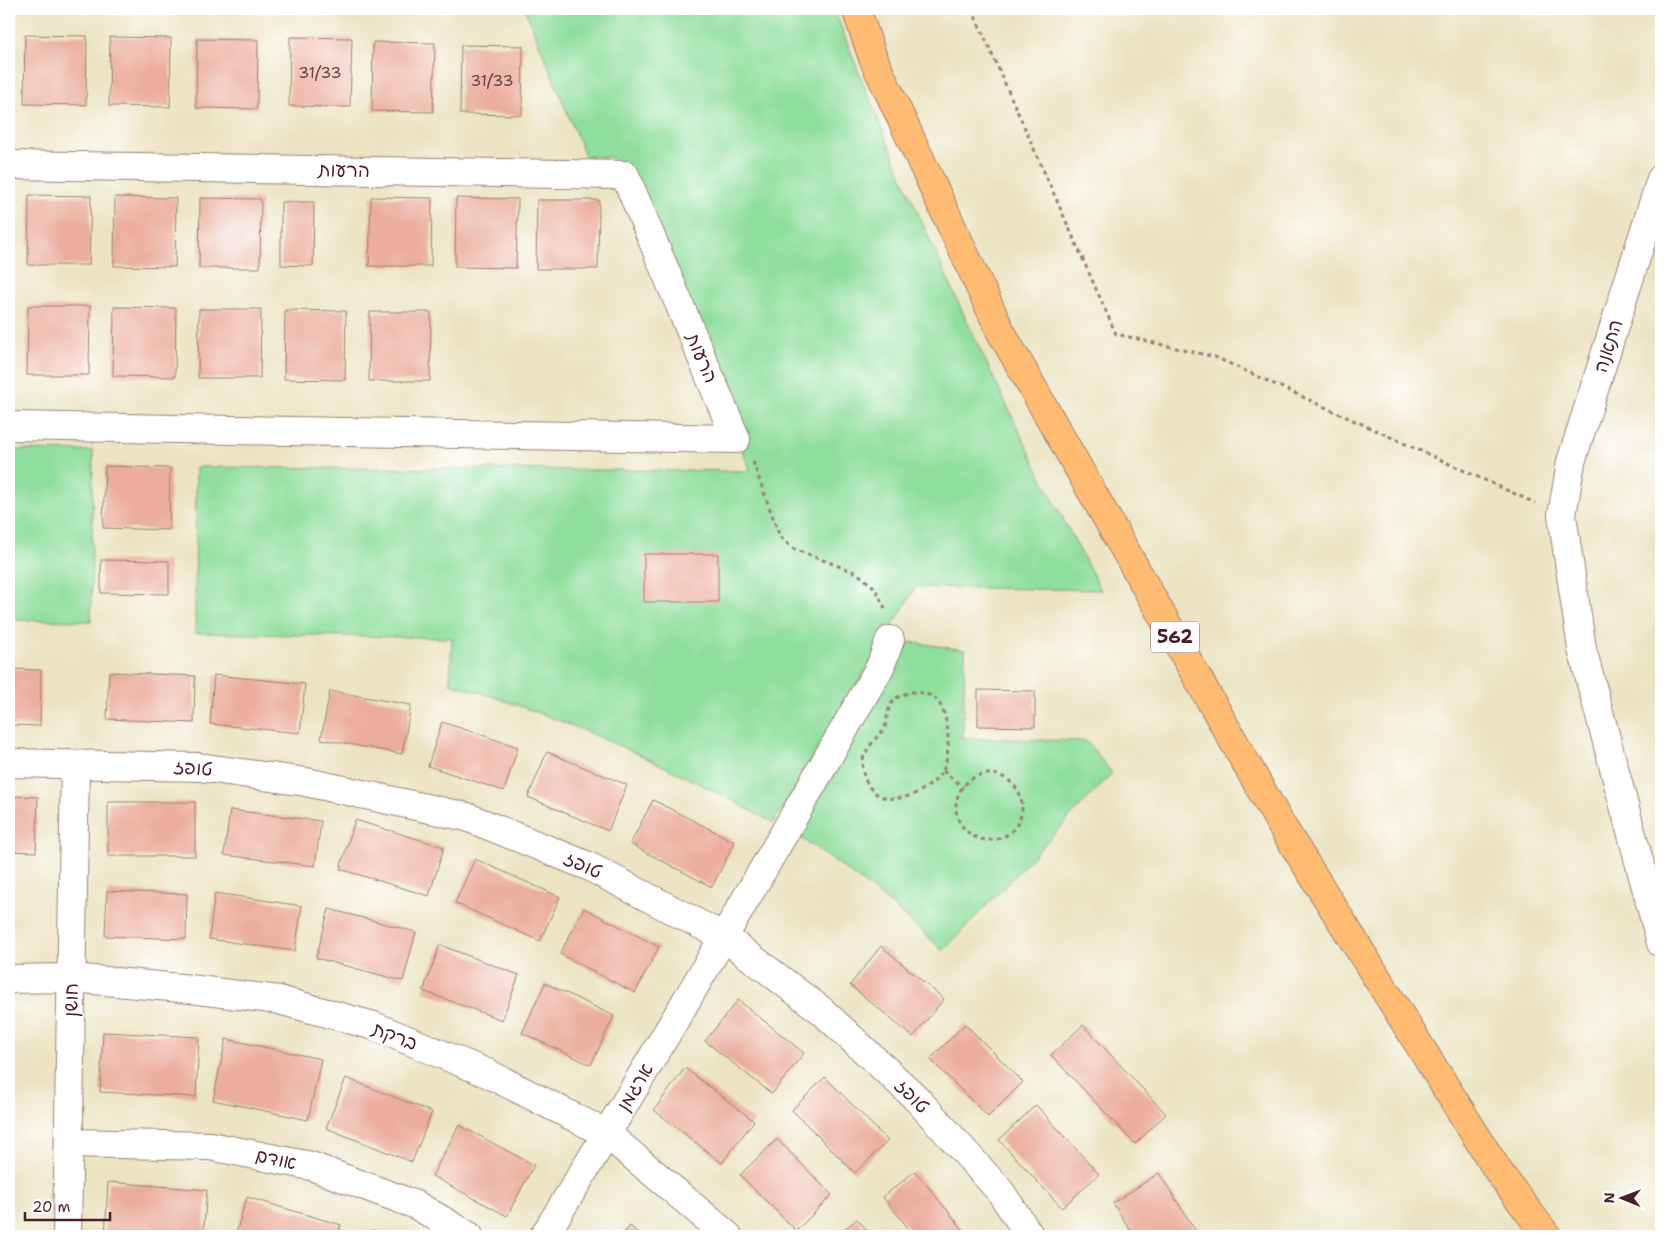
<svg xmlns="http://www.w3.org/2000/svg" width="1670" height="1245" font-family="'Shantell Sans','Playpen Sans Hebrew',sans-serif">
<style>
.green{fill:#8fde9d;stroke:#6c7e64}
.building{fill:#ebae9e}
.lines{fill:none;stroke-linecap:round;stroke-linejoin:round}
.minor-casing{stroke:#9a8176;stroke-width:30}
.major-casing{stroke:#9a8176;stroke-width:30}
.path{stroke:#9a8176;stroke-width:3;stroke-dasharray:4 4;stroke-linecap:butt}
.minor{stroke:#fff;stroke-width:28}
.major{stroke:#ffbb71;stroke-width:28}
.labels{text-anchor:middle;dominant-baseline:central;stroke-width:4;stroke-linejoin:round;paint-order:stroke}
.number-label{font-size:16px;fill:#724348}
.shield{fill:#fff;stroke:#80626b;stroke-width:1}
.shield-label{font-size:18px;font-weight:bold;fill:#4a1f2b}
.street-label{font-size:19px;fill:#4a1f2b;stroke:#fff}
</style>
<rect width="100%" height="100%" fill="#fff"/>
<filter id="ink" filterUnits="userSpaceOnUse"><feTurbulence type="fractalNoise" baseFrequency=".02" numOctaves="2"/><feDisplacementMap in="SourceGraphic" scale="10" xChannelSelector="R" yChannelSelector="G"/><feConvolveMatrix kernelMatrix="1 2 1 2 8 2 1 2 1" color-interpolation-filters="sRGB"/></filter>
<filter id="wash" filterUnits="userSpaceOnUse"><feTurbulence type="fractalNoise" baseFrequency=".0096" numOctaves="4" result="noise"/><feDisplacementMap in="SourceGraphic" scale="20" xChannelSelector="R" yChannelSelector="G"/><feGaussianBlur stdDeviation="1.12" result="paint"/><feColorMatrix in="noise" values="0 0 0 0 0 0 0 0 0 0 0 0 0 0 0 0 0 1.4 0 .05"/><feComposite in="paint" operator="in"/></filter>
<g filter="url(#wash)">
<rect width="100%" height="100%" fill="#ebe3c1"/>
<g class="green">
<path d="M525 9H834C892 161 959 309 1031 455 1053 501 1077 545 1101 590L916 587 773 823C670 765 563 717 450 683L452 638 195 633 196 467 751 471 613 158 585 156Z"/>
<path d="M9 450 93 451 91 621 9 620Z"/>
<path d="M910 642 965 650 963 738 1086 741 1112 773 943 951C898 907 849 870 796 835Z"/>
</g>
<g id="blocks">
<g class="building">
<path d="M25 35 87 36 86 105 24 104Z"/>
<path d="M110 37 171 38 170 107 109 106Z"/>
<path d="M290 37 352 38 350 107 289 106Z"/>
<path d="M197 39 258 40 257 109 196 108Z"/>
<path d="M373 42 435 43 433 112 372 111Z"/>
<path d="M461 45 523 46 522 115 460 114Z"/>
<path d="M29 195 91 196 89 265H28Z"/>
<path d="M115 197 176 198 175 267 114 266Z"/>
<path d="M371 197 432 198 431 266H369Z"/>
<path d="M200 198 261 199 260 268H199Z"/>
<path d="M456 198 518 199 516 268 455 267Z"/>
<path d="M537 200H599L598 269H536Z"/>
<path d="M281 202H314L313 266 281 265Z"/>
<path d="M28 306H90L89 375H27Z"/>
<path d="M114 307 176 308 175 377 113 376Z"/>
<path d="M199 309H261L260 378H198Z"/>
<path d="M285 310 346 311 345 380 284 379Z"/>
<path d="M370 312H431L430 381H369Z"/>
<path d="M105 466 170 468 169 530 103 528Z"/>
<rect x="644" y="554" width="74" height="48"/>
<path d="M101 560 169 561V594L101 593Z"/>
<path d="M9 669 41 670 40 726 9 725Z"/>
<path d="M109 672 195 676 194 723 107 719Z"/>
<path d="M214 675 305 684 300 733 210 724Z"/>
<path d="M978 690 1035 691V727L978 726Z"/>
<path d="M330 691 411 705 402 754 321 739Z"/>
<path d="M442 722 518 747 504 791 428 766Z"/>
<path d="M547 752 627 785 608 831 528 797Z"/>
<path d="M9 796 38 797 36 852 9 851Z"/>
<path d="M653 800 735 842 712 887 630 844Z"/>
<rect x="108" y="802" width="87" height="54"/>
<path d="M230 810 321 821 315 866 224 855Z"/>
<path d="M355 820 444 847 429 896 340 869Z"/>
<path d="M475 859 560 897 540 941 455 903Z"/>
<path d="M107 891 187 894 186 939 105 936Z"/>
<path d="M215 893 302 906 295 951 209 939Z"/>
<path d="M584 908 659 947 635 993 560 954Z"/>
<path d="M329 909 416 932 403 981 316 958Z"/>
<path d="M440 945 519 975 502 1020 423 991Z"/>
<path d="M881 946 944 999 913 1037 850 985Z"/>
<path d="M545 983 614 1016 591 1065 522 1033Z"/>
<path d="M738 1000 804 1053 772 1094 705 1041Z"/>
<path d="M965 1024 1023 1082 988 1117 930 1059Z"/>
<path d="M1083 1025 1166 1114 1135 1144 1051 1055Z"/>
<path d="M103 1032 199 1037 196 1097 100 1092Z"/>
<path d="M226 1039 321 1059 308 1120 213 1100Z"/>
<path d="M685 1068 754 1121 722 1163 654 1110Z"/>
<path d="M825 1077 888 1141 855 1173 792 1110Z"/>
<path d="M346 1078 432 1112 412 1162 326 1128Z"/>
<path d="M1036 1105 1099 1174 1062 1208 999 1140Z"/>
<path d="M459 1125 534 1165 507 1216 432 1176Z"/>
<path d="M777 1139 832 1195 796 1231 740 1175Z"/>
<path d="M915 1171 966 1233 963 1236H915L883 1197Z"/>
<path d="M1159 1173 1199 1236H1134L1113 1203Z"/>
<path d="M108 1182 207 1190 203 1236H105Z"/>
<path d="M247 1197 341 1225 338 1236H235Z"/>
<path d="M857 1219 872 1236H836Z"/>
<path d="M630 1226 642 1236H621Z"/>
<path d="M374 1230 387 1236H370Z"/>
</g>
</g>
</g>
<g filter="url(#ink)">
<use href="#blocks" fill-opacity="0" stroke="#9a8176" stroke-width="1"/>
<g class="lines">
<defs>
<g id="minor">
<path d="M9 165 625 175 736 439 9 426"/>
<path d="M1661 179 1571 462 1562 515 1582 649 1661 943"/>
<path d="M9 763 199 767 306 782 467 817 588 866 724 937 822 1011 916 1098 1000 1191 1030 1236"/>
<path d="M9 979 72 978 181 988 279 1000 374 1026 489 1074 607 1134 728 1236"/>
<path d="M69 1143 210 1146 311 1166 416 1205 469 1236"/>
<path d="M67 1236 75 765"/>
<path d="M544 1236C660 1049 770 858 880 667L890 640"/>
</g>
<path id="major" d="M856 9 873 58 1001 332 1280 823 1500 1174 1547 1236"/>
</defs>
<use href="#minor" class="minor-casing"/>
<use href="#major" class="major-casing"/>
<g class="path">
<path d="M972 9 1116 334 1215 357 1535 503"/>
<path d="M753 462 780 537 794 549 857 573 875 588 887 612"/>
<path d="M911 692C918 692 927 693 933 697 950 707 952 756 942 772 930 791 893 809 873 791 864 783 860 767 864 756 867 749 873 742 877 737 879 734 883 731 885 728 886 725 886 720 887 717 890 700 895 697 911 692Z"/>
<path d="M943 771 963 787"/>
<circle cx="989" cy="807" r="33"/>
</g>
<use href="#minor" class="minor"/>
<use href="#major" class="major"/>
</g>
</g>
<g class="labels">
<g class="number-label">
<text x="320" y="72">31/33</text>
<text x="492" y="80">31/33</text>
</g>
<rect class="shield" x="1151" y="621.5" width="48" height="31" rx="4"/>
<g class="shield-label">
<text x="1175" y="637">562</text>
</g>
<g class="street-label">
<text transform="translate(344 170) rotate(1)">הרעות</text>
<text transform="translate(1608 346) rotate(-72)">התאנה</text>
<text transform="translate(702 358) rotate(67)">הרעות</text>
<text transform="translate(193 768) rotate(4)">טופז</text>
<text transform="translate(583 865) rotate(24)">טופז</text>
<text transform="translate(71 1000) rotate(-89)">חושן</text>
<text transform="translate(395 1036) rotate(21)">ברקת</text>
<text transform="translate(635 1087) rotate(-59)">ארגמן</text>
<text transform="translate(912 1096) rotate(45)">טופז</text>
<text transform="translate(276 1159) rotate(12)">אודם</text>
</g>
</g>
<rect width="1670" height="1245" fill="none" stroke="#fff" stroke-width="30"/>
<g transform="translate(1622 1198) rotate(271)" stroke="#ffffff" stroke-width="4" paint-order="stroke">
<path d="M0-4L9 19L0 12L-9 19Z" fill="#4a1f2b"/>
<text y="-8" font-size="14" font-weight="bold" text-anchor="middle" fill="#4a1f2b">N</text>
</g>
<path d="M25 1212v8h85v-8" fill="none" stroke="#4a1f2b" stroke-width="2.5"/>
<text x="32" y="1212" font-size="15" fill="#4a1f2b" stroke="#ffffff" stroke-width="4" paint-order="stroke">20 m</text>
</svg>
